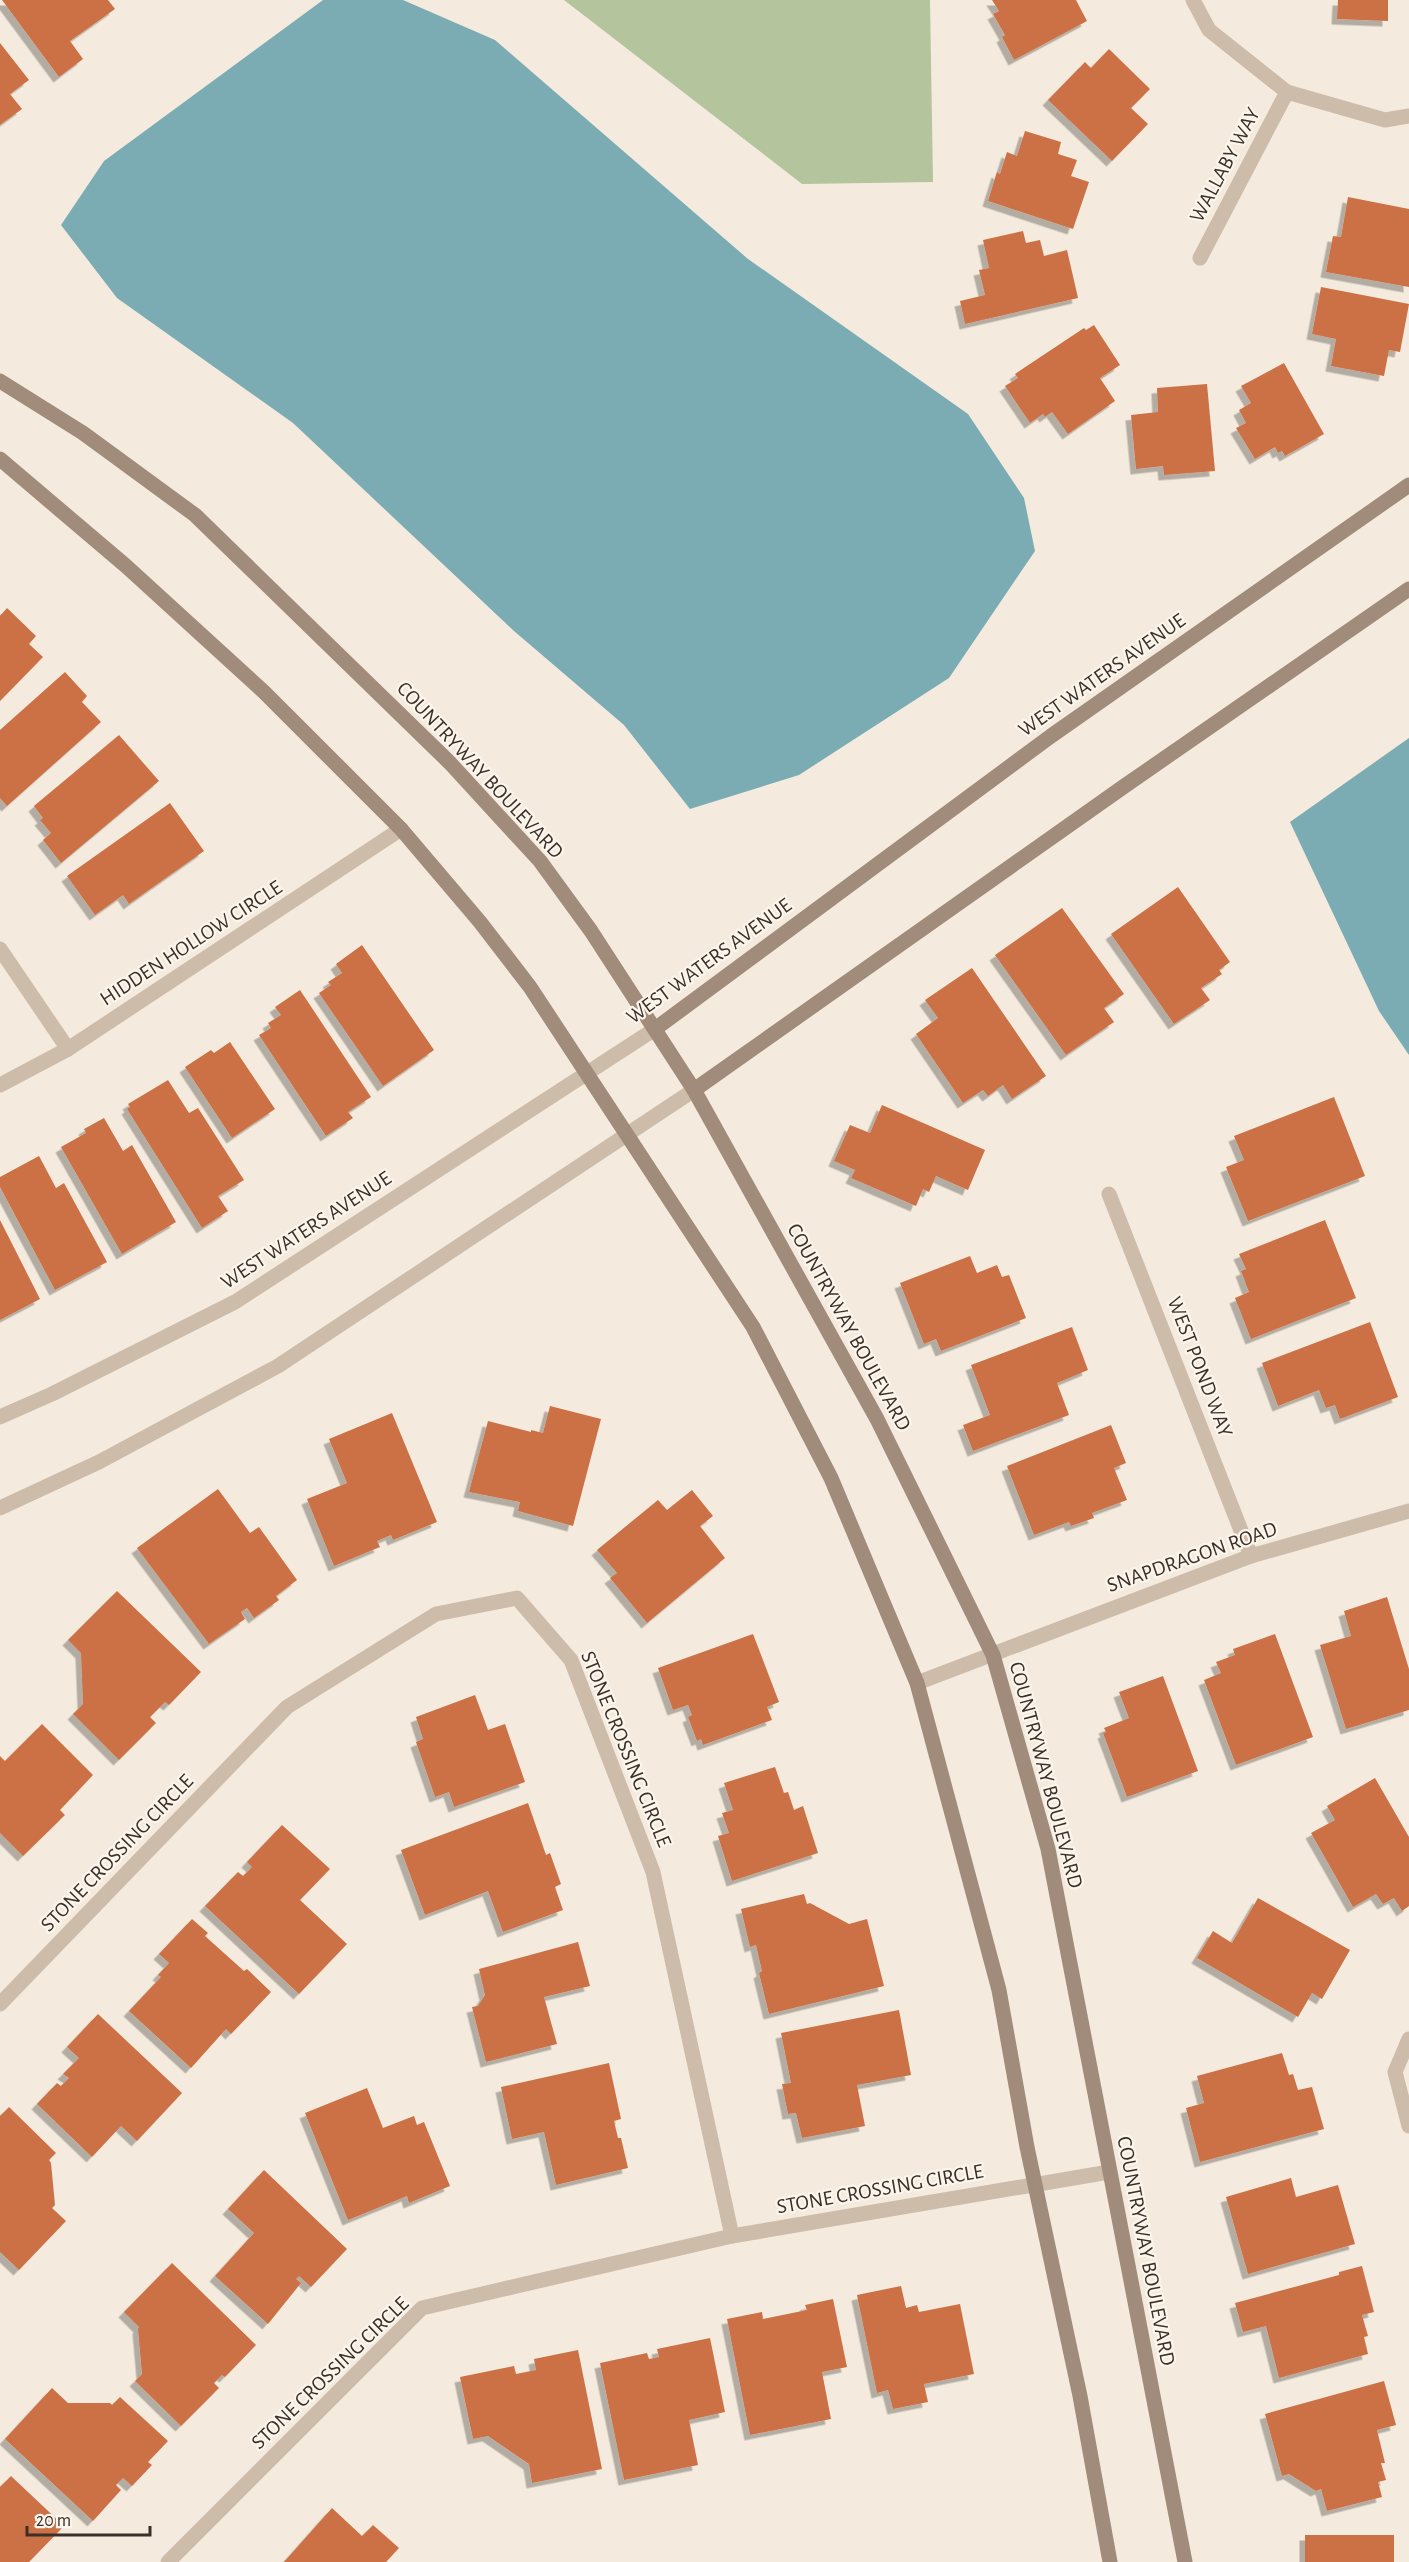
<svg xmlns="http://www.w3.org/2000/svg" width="1409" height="2562" font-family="'Alegreya Sans',sans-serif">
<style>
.green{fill:#b4c49d}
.water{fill:#7bacb3}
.building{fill:#cc7044;filter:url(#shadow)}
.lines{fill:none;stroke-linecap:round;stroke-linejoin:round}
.street{stroke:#cdbca9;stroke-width:15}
.secondary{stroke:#a18b7a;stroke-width:15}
.labels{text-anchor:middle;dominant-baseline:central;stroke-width:4.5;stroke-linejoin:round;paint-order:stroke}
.street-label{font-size:21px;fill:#3a3029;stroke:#fbf5eb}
</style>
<defs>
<filter id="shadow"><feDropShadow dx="-5.5" dy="5.5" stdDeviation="0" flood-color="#0004"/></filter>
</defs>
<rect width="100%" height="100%" fill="#f4ebde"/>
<path class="green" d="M564 0H930L933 182 802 184Z"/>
<g class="water">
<path d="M323 0H403L495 40 748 259 968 414 1024 498 1035 551 949 678 799 775 690 809 624 725 514 631 293 423 117 298 61 225 104 161Z"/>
<path d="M1409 738V1055L1379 1011 1290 822Z"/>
</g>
<g class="building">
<path d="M2 0H108L115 9 70 41 83 59 59 77Z"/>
<path d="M992 0H1076L1087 21 1014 60 1002 37 1005 35 993 14 999 11Z"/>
<path d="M1338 0H1388V21L1337 19Z"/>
<path d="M0 43 29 80 10 94 22 109 0 125Z"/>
<path d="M1109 49 1150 89 1131 108 1148 124 1112 161 1048 100 1085 62 1091 68Z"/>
<path d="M1025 131 1061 142 1058 154 1077 160 1071 176 1089 182 1073 229 988 201 997 172 1000 174 1007 152 1017 156Z"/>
<path d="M1348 197 1409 209V287L1326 272 1333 236 1341 237Z"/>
<path d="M1023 231 1026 243 1040 240 1044 256 1067 250 1078 298 965 324 960 301 985 295 979 270 989 268 983 240Z"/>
<path d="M1321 287 1409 304 1400 352 1389 350 1384 376 1331 366 1336 339 1312 334Z"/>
<path d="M1094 325 1120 365 1100 378 1115 401 1068 434 1052 412 1045 417 1043 414 1030 423 1005 386 1018 378 1015 374 1084 328 1086 330Z"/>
<path d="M1284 363 1324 434 1285 456 1282 451 1278 453 1275 447 1255 459 1236 428 1246 423 1239 410 1251 403 1241 386Z"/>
<path d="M1207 384 1215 471 1164 475 1163 466 1136 469 1131 415 1158 412 1157 388Z"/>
<path d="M7 608 36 636 29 644 43 657 0 701V616Z"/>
<path d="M65 672 87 696 82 702 101 722 7 806 0 798V730Z"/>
<path d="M119 735 159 781 61 863 43 840 51 833 40 820 43 818 34 806Z"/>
<path d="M170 803 204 851 129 904 123 895 95 915 67 876Z"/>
<path d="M1178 887 1230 962 1219 970 1222 974 1201 988 1210 1000 1174 1024 1111 934Z"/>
<path d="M1062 908 1124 994 1104 1008 1114 1022 1066 1055 995 955Z"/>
<path d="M362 945 434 1050 383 1086 319 993 331 985 328 982 342 973 336 964Z"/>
<path d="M972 968 1046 1076 1012 1099 1003 1085 988 1096 983 1090 963 1103 916 1034 938 1018 925 1000Z"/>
<path d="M300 990 371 1097 348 1112 353 1118 326 1136 259 1035 271 1028 268 1023 281 1015 275 1007Z"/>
<path d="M230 1042 275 1109 232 1138 185 1067 211 1050 214 1053Z"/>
<path d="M168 1080 189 1113 198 1108 244 1180 218 1196 228 1211 202 1228 127 1109 130 1107 128 1104Z"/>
<path d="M1334 1097 1365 1176 1248 1221 1226 1167 1244 1160 1234 1136Z"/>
<path d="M882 1105 985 1150 968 1190 936 1176 929 1192 923 1189 916 1206 851 1178 855 1170 834 1161 850 1125 870 1133Z"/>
<path d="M104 1118 123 1151 132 1145 176 1222 122 1254 61 1147 86 1133 84 1129Z"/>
<path d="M39 1156 56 1188 64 1183 107 1262 55 1290 0 1187V1177Z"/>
<path d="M0 1220 40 1299 0 1320Z"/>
<path d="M1325 1220 1356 1298 1251 1339 1235 1298 1249 1292 1241 1271 1246 1269 1239 1254Z"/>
<path d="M970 1256 977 1273 997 1265 1002 1277 1009 1275 1026 1318 941 1351 936 1339 924 1344 900 1283Z"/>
<path d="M1370 1322 1398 1397 1340 1419 1335 1405 1326 1408 1319 1390 1278 1406 1262 1363Z"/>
<path d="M1072 1327 1088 1370 1057 1383 1069 1415 973 1451 963 1425 990 1415 971 1365Z"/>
<path d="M550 1406 601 1419 573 1526 518 1511 520 1502 469 1492 488 1421 531 1432V1430L543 1433Z"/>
<path d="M392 1413 437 1522 393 1540 391 1535 377 1541 380 1547 334 1566 307 1499 347 1483 329 1439Z"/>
<path d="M1111 1425 1126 1463 1114 1468 1127 1500 1092 1513 1094 1518 1071 1526 1069 1522 1034 1535 1007 1466Z"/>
<path d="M218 1489 250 1533 259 1527 297 1580 276 1596 279 1600 254 1618 247 1608 241 1612 245 1619 209 1644 137 1548Z"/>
<path d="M692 1490 713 1516 700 1526 725 1558 647 1623 610 1578 617 1573 597 1550 658 1500 667 1510Z"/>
<path d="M117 1591 201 1672 169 1705 165 1702 150 1717 156 1723 119 1760 73 1714 83 1704 81 1653 68 1640Z"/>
<path d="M1387 1597 1409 1669V1710L1346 1729 1320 1645 1351 1636 1344 1611Z"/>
<path d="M753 1634 779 1702 767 1707 772 1720 703 1745 701 1739 697 1741 688 1717 692 1715 688 1705 673 1710 658 1668Z"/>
<path d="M1275 1634 1313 1737 1236 1765 1204 1680 1221 1673 1216 1662 1235 1655 1233 1649Z"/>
<path d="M1163 1676 1198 1771 1127 1797 1103 1733 1106 1732 1104 1728 1129 1718 1119 1692Z"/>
<path d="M475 1695 488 1730 505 1724 525 1782 454 1807 449 1792 435 1797 416 1742 423 1739 416 1717Z"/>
<path d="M42 1724 93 1775 60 1810 65 1815 23 1856 0 1833V1756L5 1761Z"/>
<path d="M775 1767 784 1793 788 1792 794 1810 803 1806 818 1853 732 1881 718 1836 729 1833 722 1813 733 1810 724 1783Z"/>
<path d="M1375 1778 1409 1837V1906L1402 1911 1394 1898 1383 1904 1376 1894 1353 1907 1311 1833 1335 1820 1327 1806Z"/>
<path d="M528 1803 546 1855 550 1853 561 1884 555 1887 563 1910 503 1932 488 1891 425 1915 401 1850Z"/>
<path d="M282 1825 330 1869 300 1900 347 1944 299 1994 205 1906 238 1872 243 1876 252 1867 247 1862Z"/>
<path d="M804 1894 807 1904 810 1903 849 1924 867 1919 884 1986 769 2014 759 1973 762 1971 756 1945 750 1947 741 1909Z"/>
<path d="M1258 1898 1350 1950 1322 1999 1312 1993 1298 2017 1197 1958 1213 1931 1232 1943Z"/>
<path d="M192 1919 208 1933 205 1936 244 1971 247 1969 271 1992 231 2034 226 2029 191 2068 129 2011 161 1977 158 1975 169 1963 159 1954Z"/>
<path d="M578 1942 590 1986 544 1997 557 2044 486 2062 472 2007 478 2006 485 1995 479 1969Z"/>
<path d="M899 2010 911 2075 857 2085 865 2126 802 2138 796 2113 788 2114 782 2084 791 2083 781 2033Z"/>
<path d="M98 2014 182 2093 137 2141 121 2126 92 2157 37 2104 57 2083 61 2086 69 2078 63 2074 79 2058 67 2047Z"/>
<path d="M1282 2053 1289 2075 1293 2074 1298 2090 1312 2087 1324 2129 1200 2162 1186 2108 1204 2103 1197 2076Z"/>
<path d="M609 2063 621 2119 614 2121 618 2138H621L628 2168 556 2185 544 2132 512 2139 501 2087Z"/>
<path d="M367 2088 383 2128 414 2116 417 2125 424 2122 450 2186 409 2203 407 2196 348 2220 305 2113Z"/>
<path d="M9 2107 56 2153 49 2160 51 2163 55 2205 52 2208 66 2221 19 2270 0 2252V2116Z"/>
<path d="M264 2170 347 2249 311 2287 299 2276 296 2279 301 2283 268 2324 215 2276 254 2233 228 2209Z"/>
<path d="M1291 2178 1296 2197 1338 2185 1355 2244 1248 2274 1226 2197Z"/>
<path d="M172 2263 256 2345 225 2377 222 2375 214 2383 219 2388 181 2426 135 2381 142 2374 138 2329 139 2327 124 2312Z"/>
<path d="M1362 2266 1374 2312 1362 2315 1368 2336 1364 2337 1368 2354 1279 2378 1266 2326 1243 2332 1235 2303 1339 2275V2272Z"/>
<path d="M901 2286 906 2308 917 2305 919 2312 960 2304 974 2374 924 2384 928 2402 893 2409 888 2390 877 2393 857 2295Z"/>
<path d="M833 2299 847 2367 822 2372 831 2419 750 2435 727 2319 762 2312 763 2319 807 2310 805 2305Z"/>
<path d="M710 2338 725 2412 689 2420 698 2465 624 2480 600 2363 647 2353 649 2359 659 2357 657 2349Z"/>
<path d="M578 2350 602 2469 532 2483 529 2464 488 2436 473 2439 460 2377 514 2366 516 2374 536 2370 534 2359Z"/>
<path d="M1384 2381 1396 2425 1377 2430 1385 2463H1381L1386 2480 1378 2482 1382 2497 1327 2511 1321 2489 1316 2491 1289 2474 1282 2476 1265 2414Z"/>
<path d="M52 2388 68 2403H110L112 2405 120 2397 168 2441 148 2462 152 2465 132 2486 123 2478 116 2485 121 2490 93 2521 5 2439Z"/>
<path d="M11 2476 64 2526 29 2562H0V2487Z"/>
<path d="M332 2508 362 2536 373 2525 399 2548 386 2562H284Z"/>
<rect x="1305" y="2535" width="89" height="27"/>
</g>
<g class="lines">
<g class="street">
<path d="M1193 0 1209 30 1287 92 1385 120 1409 116"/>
<path d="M1200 258 1287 92"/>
<path d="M0 949 68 1049"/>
<path d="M0 1085 68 1049 401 829"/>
<path d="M1109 1194 1251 1556"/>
<path d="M0 1417 52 1394 235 1302 655 1029"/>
<path d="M0 1508 99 1462 278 1366 694 1090"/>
<path d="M917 1683 1251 1556 1409 1511"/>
<path d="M0 2004 287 1707 436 1614 517 1598 571 1660 653 1872 732 2236"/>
<path d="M1409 2039 1395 2072 1409 2126"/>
<path d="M168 2562 422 2308 732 2236 1109 2172"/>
</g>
<g class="secondary">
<path d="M0 381 83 433 195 515 450 763 540 861 591 931 694 1090 877 1419 993 1655 1048 1849 1185 2562"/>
<path d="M0 459 126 566 264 692 401 829 480 922 530 987 753 1327 831 1478 917 1683 999 1990 1027 2147 1080 2396 1110 2562"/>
<path d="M655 1029 1051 736 1409 485"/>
<path d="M694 1090 1126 785 1409 589"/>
</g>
</g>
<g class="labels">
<g class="street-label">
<text transform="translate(1225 165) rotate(-62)">WALLABY WAY</text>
<text transform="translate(1102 675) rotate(-35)">WEST WATERS AVENUE</text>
<text transform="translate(480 770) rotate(47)">COUNTRYWAY BOULEVARD</text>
<text transform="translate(191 943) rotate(-33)">HIDDEN HOLLOW CIRCLE</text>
<text transform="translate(709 961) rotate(-36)">WEST WATERS AVENUE</text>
<text transform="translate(306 1230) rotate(-33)">WEST WATERS AVENUE</text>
<text transform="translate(849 1327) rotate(61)">COUNTRYWAY BOULEVARD</text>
<text transform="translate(1200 1367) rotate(69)">WEST POND WAY</text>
<text transform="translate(1192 1557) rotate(-19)">SNAPDRAGON ROAD</text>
<text transform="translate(626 1749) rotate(68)">STONE CROSSING CIRCLE</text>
<text transform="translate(1046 1775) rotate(75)">COUNTRYWAY BOULEVARD</text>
<text transform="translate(117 1853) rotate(-46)">STONE CROSSING CIRCLE</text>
<text transform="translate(880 2189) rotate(-10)">STONE CROSSING CIRCLE</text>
<text transform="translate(1146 2251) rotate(79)">COUNTRYWAY BOULEVARD</text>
<text transform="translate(330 2373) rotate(-44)">STONE CROSSING CIRCLE</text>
</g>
</g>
<path d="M27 2526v9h123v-9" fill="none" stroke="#3a3029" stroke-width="3"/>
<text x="36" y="2526" font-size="18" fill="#3a3029" stroke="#fbf5eb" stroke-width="4.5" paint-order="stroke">20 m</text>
</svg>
